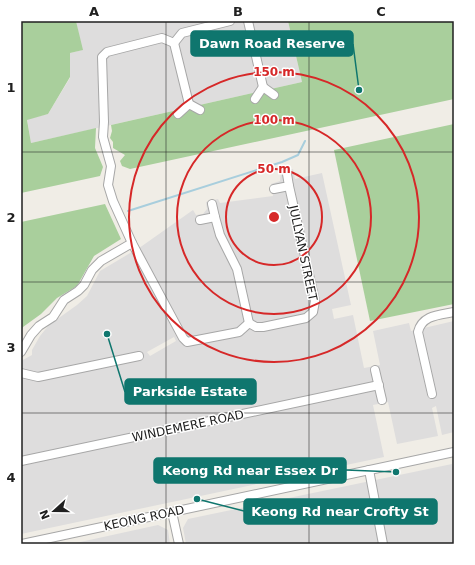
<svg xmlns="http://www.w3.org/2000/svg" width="475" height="565" font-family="'DejaVu Sans',sans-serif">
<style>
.residential{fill:#dedddd;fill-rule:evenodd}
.forest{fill:#a9cf9c}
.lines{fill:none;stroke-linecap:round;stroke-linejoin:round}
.stream{stroke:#a8cedd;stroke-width:2}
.minor-casing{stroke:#a7a7a7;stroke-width:10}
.minor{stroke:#fff;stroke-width:8}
.grid{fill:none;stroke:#202020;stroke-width:1;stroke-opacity:0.55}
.ring{fill:none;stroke:#d62828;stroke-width:2}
.labels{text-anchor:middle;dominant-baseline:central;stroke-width:3;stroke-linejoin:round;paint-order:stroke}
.street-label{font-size:12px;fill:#202020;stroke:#fff}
.centre{fill:#d62828;stroke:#fff;stroke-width:2}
.ring-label{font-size:12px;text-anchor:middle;font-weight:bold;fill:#d62828;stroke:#fff;stroke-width:3;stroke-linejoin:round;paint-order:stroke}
.leader{fill:none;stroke:#0f766e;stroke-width:1.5}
.callout-dot{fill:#0f766e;stroke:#fff;stroke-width:1.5}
.callout{fill:#0f766e;stroke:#0f766e;stroke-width:1.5}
.callout-label{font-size:13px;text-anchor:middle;font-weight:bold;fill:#fff}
.neatline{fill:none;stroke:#202020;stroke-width:1.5}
.grid-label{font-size:13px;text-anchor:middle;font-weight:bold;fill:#202020}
</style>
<rect width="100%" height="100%" fill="#f0ede6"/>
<g class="residential">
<path d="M76 21H288L302 82 31 143 27 119 48 114 70 78V53L82 50Z"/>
<path d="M293 169 295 179 322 173 351 305 332 309 334 319 353 315 364 368 380 365 373 331 409 323 411 331 454 321V432L442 435 436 406 432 408 438 436 397 444 388 402 373 405 384 457 21 534V361L32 355V350L40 336 49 325 77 305 87 296 100 271 142 246 193 210 196 215 203 214 207 209 206 202 218 199 220 203 273 196 271 184 280 181 281 172ZM174 337 176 341 150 356 147 352Z"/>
<path d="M452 464 454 474V544H186L183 528 188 519Z"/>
<path d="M158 525 168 530 170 544H71Z"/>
</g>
<g class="forest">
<path d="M21 21H76L83 50 70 53V77L48 114 27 120 31 143 96 128 95 148 103 167 100 176 21 193Z"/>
<path d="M288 21H454V99L130 169 122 166 120 161 125 155 113 148V142L110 138 112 131 111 125 302 82Z"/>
<path d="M454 124V304L370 321 334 150Z"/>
<path d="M105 204 121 239 94 256 77 286 57 298 41 314 23 327 21 332V222Z"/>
</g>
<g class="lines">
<path class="stream" d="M128 211 282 162 298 155 305 141"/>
<defs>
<g id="minor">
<path d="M230 21 182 33 174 43 162 38 107 52 102 57 104 122 103 137 111 166 108 185 113 201 132 243 183 338 187 342 239 332 249 323 256 327H263L306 318 313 312 315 301 289 186"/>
<path d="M248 21 263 87"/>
<path d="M174 43 189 104"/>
<path d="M255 99 263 87 274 95"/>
<path d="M178 114 189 104 200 110"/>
<path d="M274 189 289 186 287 174"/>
<path d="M215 217 220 235 237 269 249 323"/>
<path d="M200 220 215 217 212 204"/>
<path d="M21 352 31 335 39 326 53 317 64 300 78 291 84 285 92 270 101 261 132 243"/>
<path d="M375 370 382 400"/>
<path d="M21 373 38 377 139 356"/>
<path d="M432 394 418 332C422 315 439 315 454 312"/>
<path d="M21 461 379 385"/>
<path d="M369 470 383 544"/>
<path d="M172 512 179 544"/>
<path d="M22 544 454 452"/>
</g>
</defs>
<use href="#minor" class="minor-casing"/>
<use href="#minor" class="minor"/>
</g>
<path class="grid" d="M166 21V544M309 21V544M21 152H454M21 282H454M21 413H454"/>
<g class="ring">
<circle cx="274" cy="217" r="48"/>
<circle cx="274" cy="217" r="97"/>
<circle cx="274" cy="217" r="145"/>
</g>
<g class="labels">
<g class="street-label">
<text transform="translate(303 253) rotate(78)">JULLYAN STREET</text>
<text transform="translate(188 426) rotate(-12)">WINDEMERE ROAD</text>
<text transform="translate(144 518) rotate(-12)">KEONG ROAD</text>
</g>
</g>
<circle cx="274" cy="217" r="6" class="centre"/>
<g class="ring-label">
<text x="274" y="76">150 m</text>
<text x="274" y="124">100 m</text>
<text x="274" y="173">50 m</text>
</g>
<path class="leader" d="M359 90L353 44M107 334L125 392M396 472L346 470M197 499L244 511"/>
<g class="callout-dot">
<circle cx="359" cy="90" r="4"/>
<circle cx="107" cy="334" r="4"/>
<circle cx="396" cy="472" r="4"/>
<circle cx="197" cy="499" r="4"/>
</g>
<g class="callout">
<rect x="191" y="31" width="162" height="25" rx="4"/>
<rect x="125" y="379" width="131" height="25" rx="4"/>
<rect x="154" y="458" width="192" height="25" rx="4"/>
<rect x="244" y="499" width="193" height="25" rx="4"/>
</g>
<g class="callout-label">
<text x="272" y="48">Dawn Road Reserve</text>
<text x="190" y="396">Parkside Estate</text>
<text x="250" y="475">Keong Rd near Essex Dr</text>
<text x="340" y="516">Keong Rd near Crofty St</text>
</g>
<rect width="475" height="565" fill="none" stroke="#ffffff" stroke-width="44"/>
<g transform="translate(54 511) rotate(249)" stroke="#ffffff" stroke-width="3" paint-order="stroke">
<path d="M0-3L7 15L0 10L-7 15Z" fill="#202020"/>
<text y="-6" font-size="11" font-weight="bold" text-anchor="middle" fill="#202020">N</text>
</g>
<rect x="22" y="22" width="431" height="521" class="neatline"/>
<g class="grid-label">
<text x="94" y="16">A</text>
<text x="238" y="16">B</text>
<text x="381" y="16">C</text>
<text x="11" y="92">1</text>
<text x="11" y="222">2</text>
<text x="11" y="352">3</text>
<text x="11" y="482">4</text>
</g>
</svg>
